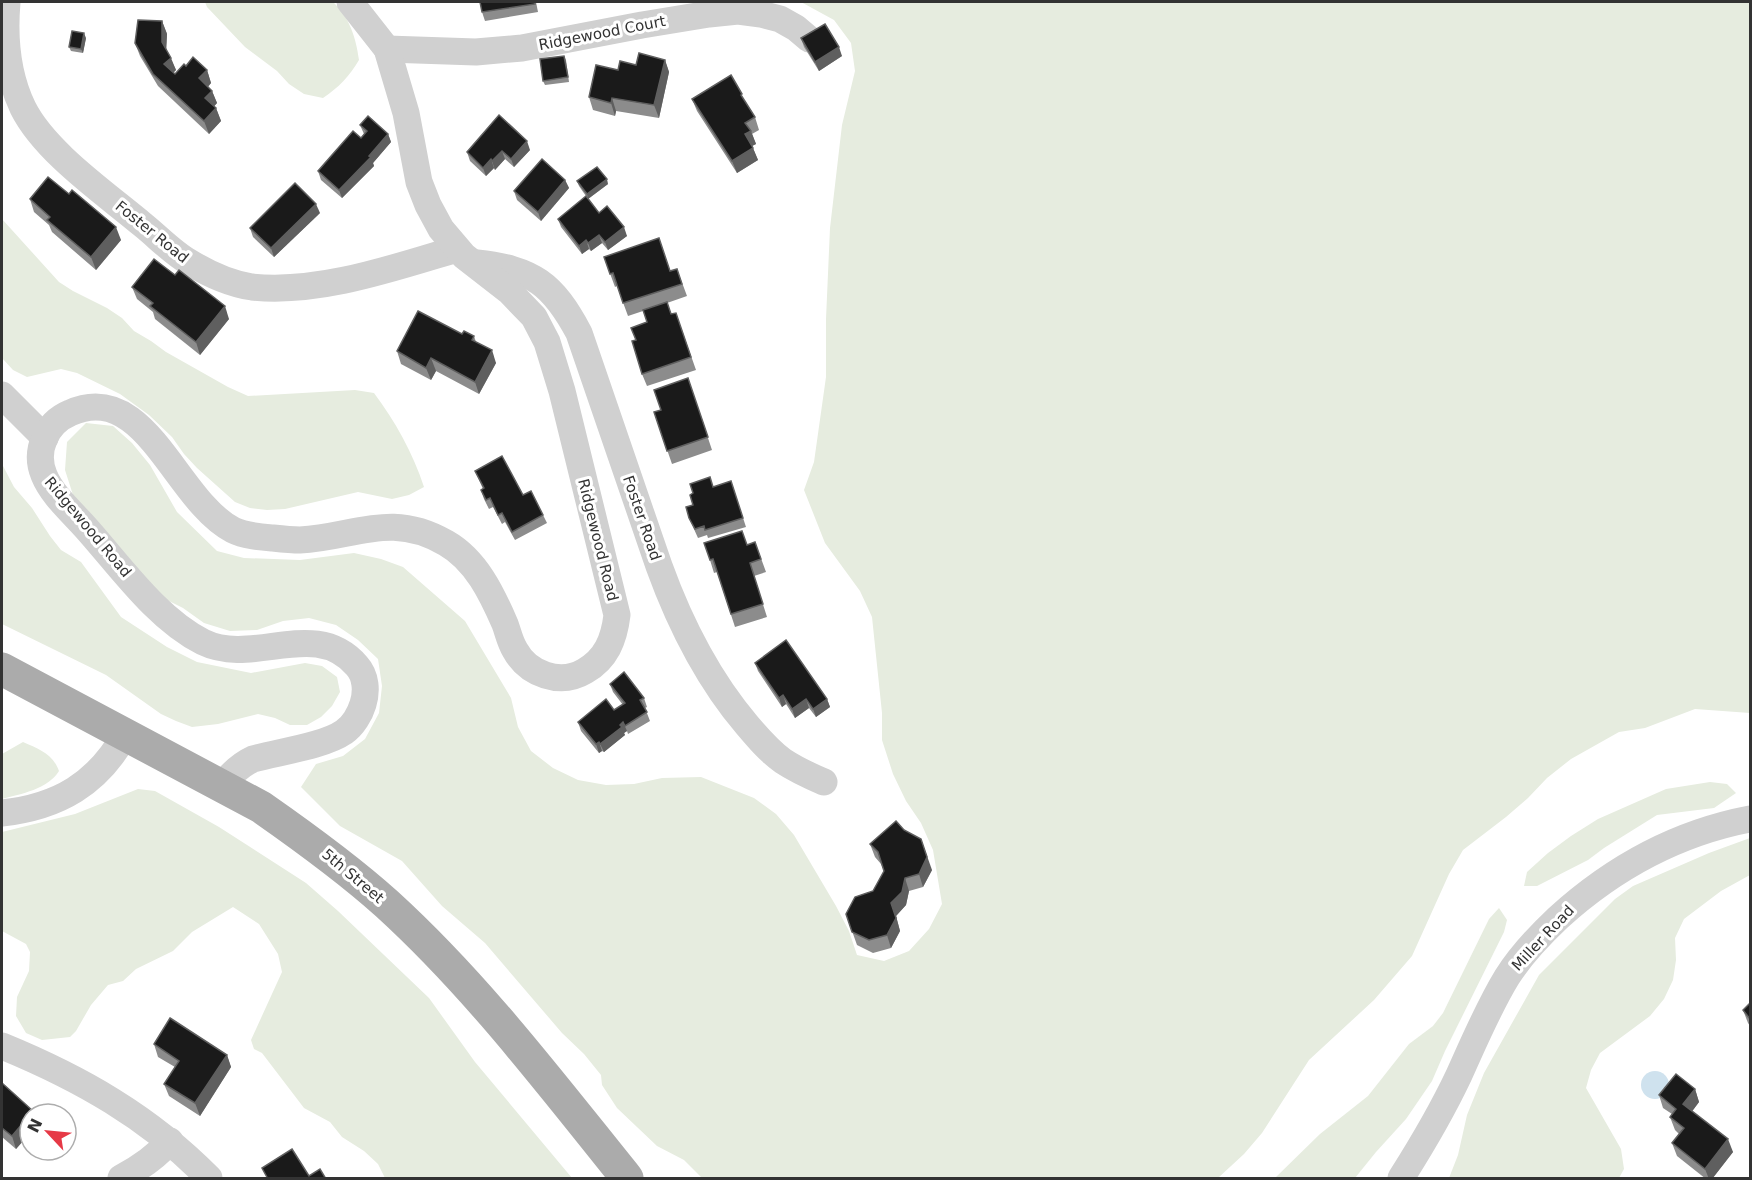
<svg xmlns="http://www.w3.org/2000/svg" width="1752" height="1180" font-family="'DejaVu Sans',sans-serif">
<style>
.green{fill:#e6ecdf}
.water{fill:#cfe2ee}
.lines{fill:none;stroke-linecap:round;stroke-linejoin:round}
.street{stroke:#d0d0d0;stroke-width:27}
.primary{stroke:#ababab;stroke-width:33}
.wall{fill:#8c8c8c}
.shaded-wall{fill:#5f5f5f}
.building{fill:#1a1a1a;stroke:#5f5f5f;stroke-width:1.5}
.labels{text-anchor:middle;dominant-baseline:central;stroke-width:6;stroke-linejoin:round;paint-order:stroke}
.street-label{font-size:15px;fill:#333;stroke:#fff}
</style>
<rect width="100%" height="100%" fill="#fff"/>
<g class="green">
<path d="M205 2H333C350 18 356 38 359 60 349 77 339 87 323 98L304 94 289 84 277 71 245 47 207 7Z"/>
<path d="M801 2H1750V713L1695 709 1645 728 1619 732 1571 759 1547 778 1528 798 1506 817 1463 850 1449 874 1412 956 1374 1000 1309 1060 1262 1133 1244 1154 1218 1178H702L684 1160 657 1146 617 1108 602 1085 601 1075 584 1054 562 1033 485 943 442 906 402 861 340 826 301 787 316 764 343 756 365 739 379 713 382 686 378 659 358 640 336 625 309 618 283 621 257 630 230 631 204 623 183 608 159 596 73 495 65 470 67 442 86 423 113 426 132 443 150 465 177 512 217 551 244 558 300 560 354 553 381 559 403 567 465 621 511 698 518 727 531 751 553 768 578 780 606 785 634 784 662 778 701 777 754 798 776 814 794 835 836 906 849 931 857 955 884 961 909 951 929 929 942 904 933 850 921 823 906 801 893 774 882 740V713L872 617 860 591 825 543 804 490 814 462 826 377V319L830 228 842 125 855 71 851 43 834 20Z"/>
<path d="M2 219 59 282 73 291 107 308 122 318 134 331 151 341 166 352 228 387 248 396 355 390 374 393C395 421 413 453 424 487L409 495 392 499 358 492 285 509 267 510 250 508 235 502 197 468 184 454 172 437 149 415 120 394 77 373 61 369 27 377 13 370 2 358Z"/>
<path d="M2 464 14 487 32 508 50 536 61 550 81 562 121 617 167 647 197 662 251 673 305 663 322 666 337 677 340 692 332 706 321 717 307 725H290L275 718 258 714 218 724 192 727 176 721 161 714 106 675 2 624Z"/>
<path d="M23 742C39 749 53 754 59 771 48 789 21 794 2 799V754Z"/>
<path d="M1710 782 1727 784 1736 793 1714 808 1657 815 1604 848 1588 860 1537 886H1524L1527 872 1548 853 1571 836 1598 819 1666 789Z"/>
<path d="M138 789 155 791 219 827 306 883 338 911 429 998 475 1062 572 1178H385L378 1164 364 1151 342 1137 330 1122 304 1108 262 1053 254 1049 251 1040 282 972 278 954 259 924 233 907 192 932 173 951 136 969 123 981 108 985 91 1005 76 1031 70 1037 42 1040 26 1033 16 1016 17 997 29 971 30 952 26 944 2 931V832L75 814Z"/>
<path d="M1750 838V875L1721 891 1684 919 1675 938 1676 960 1673 980 1664 999 1650 1016 1600 1053 1591 1070 1586 1088 1621 1149 1624 1169 1619 1178H1449L1458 1155 1467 1115 1484 1073 1539 975 1615 899 1633 886 1709 853Z"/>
<path d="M1499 908 1507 920 1504 932 1445 1051 1432 1081 1406 1119 1376 1152 1355 1178H1275L1320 1134 1368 1096 1409 1044 1433 1026 1443 1013 1489 919Z"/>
</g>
<circle class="water" cx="1655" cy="1085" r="14"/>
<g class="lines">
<g class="street">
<path d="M7 2C4 37 7 75 23 108 45 152 105 193 143 225 158 237 173 253 189 262 207 273 231 284 252 287 319 294 393 268 457 249"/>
<path d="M387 49 476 52 522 48 642 25 709 14 738 11 761 14 780 19 796 28 809 39"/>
<path d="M477 263C533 269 553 284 579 333L659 566C680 624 707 678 747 725 758 738 769 751 783 761 795 769 810 776 824 782"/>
<path d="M2 395 45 438"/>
<path d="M222 785C231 774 240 765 253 759 278 752 324 746 344 732 353 726 360 714 363 704 367 691 366 676 357 666 315 617 254 667 203 642 157 619 120 566 86 528 72 512 52 495 44 475 34 451 46 423 70 413 146 379 175 500 233 530 245 536 260 537 273 538 282 539 291 540 300 540 355 537 391 511 446 543 476 560 492 594 505 624 508 632 510 642 515 650 528 674 560 686 585 671 606 659 614 640 617 615L562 391 547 342 534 317 509 291 464 256 441 229 428 205 419 182 406 113 387 49 350 2"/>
<path d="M2 813C58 807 98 784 126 733"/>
<path d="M2 1046C80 1078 149 1117 209 1178"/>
<path d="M121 1178C140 1168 155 1158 170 1141"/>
<path d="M1401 1178C1422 1145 1442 1111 1459 1075 1474 1042 1488 1008 1507 977 1521 955 1540 935 1558 918 1613 868 1677 833 1750 819"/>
</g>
<path class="primary" d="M2 669 261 807C304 837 347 868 387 904 477 986 551 1084 627 1178"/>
</g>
<g class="wall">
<path d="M480 2H536L538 12 485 21 482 12Z"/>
<path d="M162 21 167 34 166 50 176 70 173 73 175 74 186 66 207 70 211 83 208 87 212 91 217 103 214 106 216 108 221 121 209 134 158 86 140 56 135 43Z"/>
<path d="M86 38 83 53 71 51 69 47Z"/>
<path d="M801 38 842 56 819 71 804 47Z"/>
<path d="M564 56 566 60 569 82 545 85 543 81Z"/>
<path d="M665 60 669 72 659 118 616 111 615 116 593 110 589 97 618 70 636 65Z"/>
<path d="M692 99 746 103 755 117 759 130 752 134 756 144 752 146 758 160 737 173 697 111Z"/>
<path d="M360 125 388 134 391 142 373 163 374 166 342 198 321 180 318 171 361 138 364 134Z"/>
<path d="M530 150 514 167 505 159 495 170 494 168 486 176 470 161 467 152Z"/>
<path d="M565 180 569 188 541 221 517 200 514 191Z"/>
<path d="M577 181 608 184 588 199 579 186Z"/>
<path d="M30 199 121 240 96 270 52 232 49 225 34 212Z"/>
<path d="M320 213 274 257 253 237 250 228Z"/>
<path d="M599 213 627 236 608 250 602 243 591 251 589 249 582 254 561 227 558 219Z"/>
<path d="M604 257 671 271 677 269 687 296 667 303 671 314 676 313 696 370 647 386 642 374 636 340 647 322 643 311 628 316 617 286 615 287Z"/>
<path d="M132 287 229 319 200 355 155 319 153 312 137 299Z"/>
<path d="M462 334 474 336 476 342 496 363 479 394 436 371 431 380 401 364 397 351Z"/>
<path d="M688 378 712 450 672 464 654 412 661 410Z"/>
<path d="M475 471 523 495 543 515 547 523 515 540 505 522 502 524 493 507 489 509 484 499 481 490 483 489Z"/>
<path d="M731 481 746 527 708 538 707 535 698 538 689 518 714 487Z"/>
<path d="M755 542 766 572 754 576 767 617 735 627 717 572 714 573 710 560Z"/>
<path d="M755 663 827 699 830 707 816 717 809 708 795 718 786 704 782 707 758 671Z"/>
<path d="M610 684 644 698 647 707 645 708 650 721 628 734 627 731 624 733 625 735 604 752 602 751 599 753 581 731 578 722 614 710 623 705 613 692Z"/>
<path d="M870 844 932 870 923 887 909 891 906 905 896 916 900 931 891 948 873 953 857 945 846 914 873 891 884 871 881 864 875 857Z"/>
<path d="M1750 1003V1026L1748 1023 1743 1010Z"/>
<path d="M154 1044 227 1055 231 1067 200 1116 169 1096 164 1084 175 1067 158 1057Z"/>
<path d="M2 1083 30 1114V1133L16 1149 2 1137Z"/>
<path d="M1695 1089 1699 1102 1692 1111 1733 1152 1712 1179H1706L1677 1156 1672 1143 1679 1134 1675 1130 1670 1117 1672 1114 1663 1108 1659 1095Z"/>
</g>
<g class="shaded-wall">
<path d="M162 21 167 34 166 54 162 42Z"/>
<path d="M84 33 86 38 83 53 81 49Z"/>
<path d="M839 47 842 56 819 71 815 62Z"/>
<path d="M171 58 176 70 169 77 164 64Z"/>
<path d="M665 60 669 72 659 118 654 105Z"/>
<path d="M207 70 211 83 204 91 199 78Z"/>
<path d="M212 91 217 103 210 111 205 98Z"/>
<path d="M612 98 616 111 615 116 611 103Z"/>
<path d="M216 108 221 121 209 134 204 121Z"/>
<path d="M751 131 756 144 750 147 745 134Z"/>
<path d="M388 134 391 142 373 163 374 166 342 198 339 190Z"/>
<path d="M527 141 530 150 514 167 511 159Z"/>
<path d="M753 148 758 160 737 173 732 161Z"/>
<path d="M502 151 505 159 495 170 492 161Z"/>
<path d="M491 159 494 168 486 176 483 168Z"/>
<path d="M607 179 608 184 588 199 587 194Z"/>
<path d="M565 180 569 188 541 221 538 212Z"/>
<path d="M316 204 320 213 274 257 271 248Z"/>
<path d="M116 227 121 240 96 270 91 257Z"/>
<path d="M624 227 627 236 608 250 605 242Z"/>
<path d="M599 235 602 243 591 251 588 243Z"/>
<path d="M586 240 589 249 582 254 579 246Z"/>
<path d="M225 306 229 319 200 355 196 342Z"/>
<path d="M492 350 496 363 479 394 475 382Z"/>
<path d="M431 358 436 371 431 380 426 368Z"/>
<path d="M783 695 786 704 782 707 779 698Z"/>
<path d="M806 699 809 708 795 718 792 709Z"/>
<path d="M827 699 830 707 816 717 813 709Z"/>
<path d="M623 722 627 731 624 733 625 735 604 752 600 744Z"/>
<path d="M599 742 602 751 599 753 596 744Z"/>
<path d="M921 839 932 870 923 887 919 874Z"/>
<path d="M905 878 909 891 906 905 896 916 900 931 891 948 887 935 891 903Z"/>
<path d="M227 1055 231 1067 200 1116 195 1103Z"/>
<path d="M1695 1089 1699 1102 1688 1117 1683 1104Z"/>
<path d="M30 1115V1133L16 1149 12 1136Z"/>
<path d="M1728 1139 1733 1152 1712 1179H1709L1705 1169Z"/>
</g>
<g class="building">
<path d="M480 2H534L535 4 482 12Z"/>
<path d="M138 20 162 21V42L171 58 164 64 175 74 184 64 186 66 193 57 207 70 199 78 212 91 205 98 216 108 204 121 153 74 135 43Z"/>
<path d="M825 24 839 47 815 62 801 38Z"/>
<path d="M72 31 84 33 81 49 69 47Z"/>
<path d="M639 53 665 60 654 105 612 98 611 103 589 97 596 65 618 70 620 61 636 65Z"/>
<path d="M564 56 568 77 543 81 540 59Z"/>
<path d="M731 75 742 94 741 95 755 117 745 123 751 131 745 134 753 148 732 161 692 99Z"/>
<path d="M499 115 527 141 511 159 502 151 492 161 491 159 483 168 467 152Z"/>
<path d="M368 116 388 134 369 156 371 157 339 190 318 171 353 131 361 138 367 131 360 125Z"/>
<path d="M542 159 565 180 538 212 514 191Z"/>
<path d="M597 167 607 179 587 194 577 181Z"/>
<path d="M48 177 69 194 72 190 116 227 91 257 47 220 50 217 30 199Z"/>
<path d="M295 183 316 204 271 248 250 228Z"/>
<path d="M586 196 599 213 607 206 624 227 605 242 599 235 588 243 586 240 579 246 558 219Z"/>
<path d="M659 238 670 271 677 269 682 284 623 303 613 273 610 274 604 257Z"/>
<path d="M154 259 175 275 179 270 225 306 196 342 150 306 153 303 132 287Z"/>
<path d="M667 302 671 314 676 313 691 357 642 374 632 341 636 340 631 328 647 322 643 310Z"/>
<path d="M418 311 462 334 464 331 474 336 472 340 492 350 475 382 431 358 426 368 397 351Z"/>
<path d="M688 378 708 437 667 451 654 412 661 410 654 390Z"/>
<path d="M502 456 523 495 531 491 543 515 512 532 502 513 498 515 490 498 486 500 481 490 484 488 475 471Z"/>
<path d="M710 477 713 487 731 481 743 518 705 530 704 526 695 529 689 518 686 507 693 505 690 495 693 493 690 484Z"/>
<path d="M742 531 747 545 755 542 761 559 750 563 763 604 731 614 713 559 710 560 704 543Z"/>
<path d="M786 640 827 699 813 709 806 699 792 709 783 695 779 698 755 663Z"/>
<path d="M624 672 644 698 640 700 647 712 625 726 623 722 620 725 622 727 600 744 599 742 596 744 578 722 606 699 614 710 625 703 610 684Z"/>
<path d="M896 821 904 830 921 839 927 857 919 874 905 878 902 892 891 903 896 918 887 935 869 940 852 932 846 914 855 897 873 891 884 871 878 852 870 844Z"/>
<path d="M1750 1003V1019L1743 1010Z"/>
<path d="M170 1018 227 1055 195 1103 164 1084 179 1061 154 1044Z"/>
<path d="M1676 1074 1695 1089 1683 1104 1728 1139 1705 1169 1672 1143 1684 1128 1670 1117 1676 1109 1659 1095Z"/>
<path d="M2 1083 33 1111 12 1136 2 1128Z"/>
<path d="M292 1149 309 1176 320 1169 326 1179H268L262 1168Z"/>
</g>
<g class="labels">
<g class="street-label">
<text transform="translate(602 33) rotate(-11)">Ridgewood Court</text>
<text transform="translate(152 232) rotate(39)">Foster Road</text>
<text transform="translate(642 518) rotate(71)">Foster Road</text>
<text transform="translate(88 527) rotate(50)">Ridgewood Road</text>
<text transform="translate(598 540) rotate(76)">Ridgewood Road</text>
<text transform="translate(353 876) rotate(40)">5th Street</text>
<text transform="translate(1543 938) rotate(-47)">Miller Road</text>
</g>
</g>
<rect width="1752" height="1180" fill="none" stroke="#333333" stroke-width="6"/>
<g transform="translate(48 1132) rotate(296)"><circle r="28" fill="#ffffff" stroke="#adadad" stroke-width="1.5"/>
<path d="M0-4.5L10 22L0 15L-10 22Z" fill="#e63946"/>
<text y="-9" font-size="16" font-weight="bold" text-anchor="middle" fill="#333333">N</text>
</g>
</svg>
